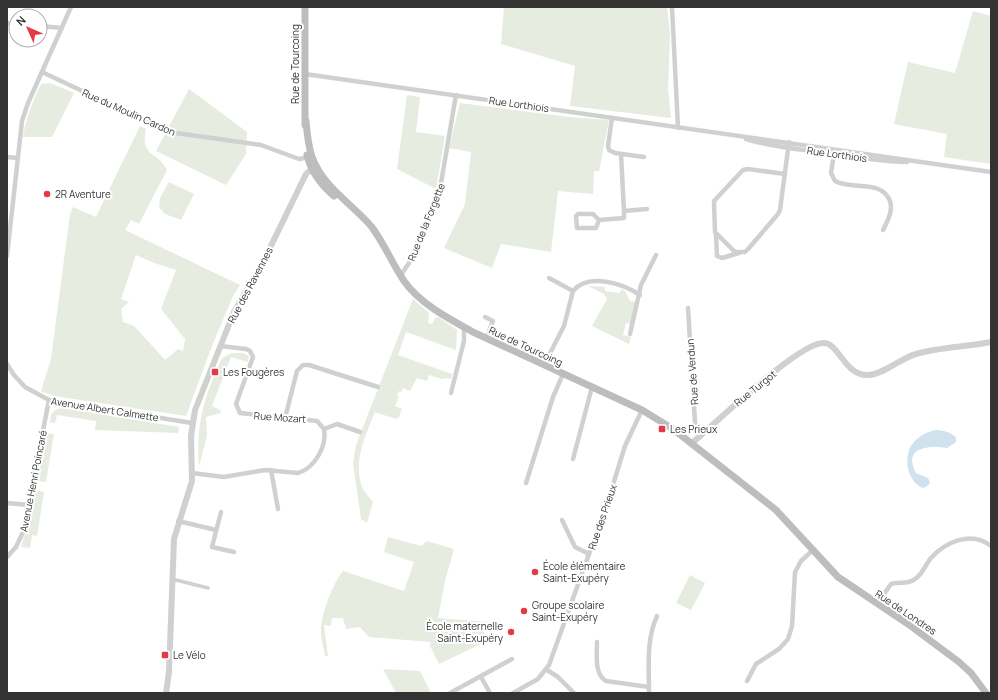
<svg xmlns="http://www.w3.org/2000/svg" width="998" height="700" font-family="Manrope,sans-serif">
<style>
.green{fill:#e6ecdf;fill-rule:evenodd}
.water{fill:#cfe2ee}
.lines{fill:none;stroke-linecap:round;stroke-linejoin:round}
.pedestrian{stroke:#d0d0d0;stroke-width:3.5}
.minor{stroke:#d0d0d0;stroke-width:4.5}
.tertiary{stroke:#d0d0d0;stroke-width:6}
.secondary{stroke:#bdbdbd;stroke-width:7}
.poi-dot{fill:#e63946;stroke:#fff;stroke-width:1.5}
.labels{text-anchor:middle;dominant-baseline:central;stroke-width:4;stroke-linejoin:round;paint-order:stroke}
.street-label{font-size:10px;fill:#333;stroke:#fff}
.poi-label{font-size:10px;fill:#333;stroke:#fff;text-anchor:start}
</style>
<rect width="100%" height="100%" fill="#fff"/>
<g class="green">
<path d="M504 7H667L670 34 668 88 671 118 570 106 575 66 501 44Z"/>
<path d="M973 11 991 16V164L944 157 947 134 894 124 908 62 955 73Z"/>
<path d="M50 83 74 93 52 137H23C26 118 32 102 41 84Z"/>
<path d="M189 89 247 132 246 154 226 185 156 151Z"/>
<path d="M407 95 420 97 416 132 445 136 436 189 397 169Z"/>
<path d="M460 103 569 117 609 120 599 171H594L593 194 558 191 551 252 501 244 492 268 444 248 465 204 471 152 449 148Z"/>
<path d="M140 126 146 129C140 158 157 150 167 170L139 224 131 220 125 230 240 285 233 296 212 346 186 416 54 396 41 391 51 359 70 214 73 207 96 217ZM136 255 154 263 176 270 161 309 185 339 183 351 178 349 165 360 134 326 123 322 121 309 129 302 121 299Z"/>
<path d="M169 182 194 194 181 220 165 214 159 207 160 198Z"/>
<path d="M588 286 605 287V291L620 293 621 289 625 291 630 301 635 302V306L631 324 626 323 623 335 631 337 629 344 592 326 607 299 604 294Z"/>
<path d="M413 299 429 313 428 323 432 324 435 318 438 317 457 330 456 350 406 332 398 355 452 374 451 379 446 378 442 379 429 375 427 381 417 378 410 391 403 388 401 392 399 391 397 396 399 397 395 406 402 409 399 417 396 419 375 412 374 414C365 437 353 461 362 487 364 492 369 497 373 502L367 523 361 519 353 463 356 445Z"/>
<path d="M232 353H243L249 356 248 362 231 357 212 406 220 410 221 413 206 417 207 436 199 466C196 424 204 397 222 358Z"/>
<path d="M62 408 179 427 178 433 95 430 96 421 57 415 55 423 50 422C51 413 52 410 62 408Z"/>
<path d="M46 433 54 434 46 482 38 481Z"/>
<path d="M35 490 44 492 37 536 32 535 30 548 21 547 31 514Z"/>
<path d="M388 537 421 546 427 541 454 549 445 581 438 618 487 622 481 644 439 664 430 646 431 642 369 637 360 627 346 629 343 618H332L331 626 324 625 328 656H325C324 649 321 640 321 632 320 616 333 583 343 571L404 591 414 562 384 552Z"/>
<path d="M690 575 705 583 691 610 676 603Z"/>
<path d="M383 669 420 671 431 693H396Z"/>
</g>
<path class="water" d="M935 430C944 430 949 432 956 437V442L947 448C929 445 902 447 916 473L928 478 930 483 927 486 923 488C907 482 902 455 914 442 919 436 927 432 935 430Z"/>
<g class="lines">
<path class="pedestrian" d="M172 579 208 588"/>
<g class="minor">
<path d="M672 7 678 128"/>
<path d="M7 23 16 24"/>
<path d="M40 26 62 28"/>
<path d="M42 72 169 132 261 145 299 159 309 157"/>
<path d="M305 74 991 172"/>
<path d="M612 118 608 146 609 150 615 153 644 157"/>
<path d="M746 139C771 147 799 149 825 153 852 156 879 162 907 162"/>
<path d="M834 153 831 173 835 181C851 190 877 180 888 197 895 208 888 220 883 230"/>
<path d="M621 154 624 211 647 209"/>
<path d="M7 157 17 158"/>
<path d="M785 174 748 169 743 170 714 201 715 232 735 252H745L749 248 778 214 780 210 789 142"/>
<path d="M599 220 596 228H577L576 216 578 214H593L599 220 624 218V211"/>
<path d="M716 234 717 256 722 258 739 253"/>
<path d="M7 256 22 121 28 103 71 7"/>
<path d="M401 275 409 263 440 189 456 95"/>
<path d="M549 278 573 291C588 272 624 284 640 295"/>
<path d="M688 308 695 423 700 436"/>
<path d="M485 317 493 321 486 339"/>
<path d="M630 334 641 285 656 255"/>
<path d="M7 364 14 375 25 387 49 400 192 423"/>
<path d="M544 365 564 326 573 291"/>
<path d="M451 393 464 341V327"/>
<path d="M285 418 297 371 303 365H309L378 387"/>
<path d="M324 429 337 424 360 432"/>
<path d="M573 459 592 387"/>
<path d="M271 470 278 509"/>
<path d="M192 473 224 477 265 470 298 473C315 468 327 446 324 429L317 421 240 413 236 404 253 357 250 351 246 349 220 346"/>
<path d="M526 483 553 397 563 374"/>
<path d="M7 503 29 505"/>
<path d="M221 512 212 547 234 552"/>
<path d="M562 520 575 547 589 554"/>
<path d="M178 521 216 530"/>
<path d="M7 557 16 547 23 532 49 400"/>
<path d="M877 604 891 584C899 581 908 585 915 579 922 575 925 566 930 559 945 542 971 530 991 546"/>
<path d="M597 642C597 654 594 674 606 681L649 687"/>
<path d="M547 670 558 677 574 693"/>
<path d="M481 677 490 693"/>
<path d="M747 681 756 664 779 649 788 639 792 626 795 572 801 561 813 550"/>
<path d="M450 693 512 659"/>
<path d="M513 693 538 679 549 665 607 504 625 446 642 410"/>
<path d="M649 693C649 667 646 640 657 616"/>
</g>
<g class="tertiary">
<path d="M692 443C714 425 800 341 824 343 839 343 845 377 869 375 884 374 901 358 916 354 940 347 966 347 991 342"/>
<path d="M166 693 169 672 174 539 192 481 191 436 195 410 234 312 265 258 306 174 315 166"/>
</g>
<g class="secondary">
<path d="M305 7V125"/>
<path d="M306 121C307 133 308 145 312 157 323 187 351 203 371 226 384 243 392 263 404 281 420 304 451 320 475 333L642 410 673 429 776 510 838 577 908 624 959 662 971 673 986 693"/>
<path d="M307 155C311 172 321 185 334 196"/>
</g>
</g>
<g class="poi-dot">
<circle cx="47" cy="194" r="4"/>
<rect x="211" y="368" width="8" height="8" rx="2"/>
<rect x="658" y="425" width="8" height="8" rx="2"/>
<circle cx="535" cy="572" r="4"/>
<circle cx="524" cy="611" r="4"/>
<circle cx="511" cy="632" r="4"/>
<rect x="161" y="651" width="8" height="8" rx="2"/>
</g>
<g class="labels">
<g class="street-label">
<text transform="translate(295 64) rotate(-90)">Rue de Tourcoing</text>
<text transform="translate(519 104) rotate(8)">Rue Lorthiois</text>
<text transform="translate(129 112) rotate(24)">Rue du Moulin Cardon</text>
<text transform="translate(837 154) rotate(8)">Rue Lorthiois</text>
<text transform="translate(426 222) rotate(-68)">Rue de la Forgette</text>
<text transform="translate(250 285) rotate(-62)">Rue des Ravennes</text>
<text transform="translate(526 346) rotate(25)">Rue de Tourcoing</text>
<text transform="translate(692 372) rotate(-94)">Rue de Verdun</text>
<text transform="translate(755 388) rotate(-39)">Rue Turgot</text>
<text transform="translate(105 409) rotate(9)">Avenue Albert Calmette</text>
<text transform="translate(280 417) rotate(4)">Rue Mozart</text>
<text transform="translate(33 481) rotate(-79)">Avenue Henri Poincaré</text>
<text transform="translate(602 517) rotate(-71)">Rue des Prieux</text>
<text transform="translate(906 612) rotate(34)">Rue de Londres</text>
</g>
<g class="poi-label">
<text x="55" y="194">2R Aventure</text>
<text x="223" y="372">Les Fougères</text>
<text x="670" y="429">Les Prieux</text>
<text x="543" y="566">École élémentaire<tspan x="543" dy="12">Saint-Exupéry</tspan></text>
<text x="532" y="605">Groupe scolaire<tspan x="532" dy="12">Saint-Exupéry</tspan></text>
<text x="503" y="626" text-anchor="end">École maternelle<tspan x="503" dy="12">Saint-Exupéry</tspan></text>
<text x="173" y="655">Le Vélo</text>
</g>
</g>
<rect width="998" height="700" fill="none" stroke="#333333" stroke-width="16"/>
<g transform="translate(28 28) rotate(315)"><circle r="19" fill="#ffffff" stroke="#adadad"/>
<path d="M0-3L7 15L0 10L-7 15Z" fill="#e63946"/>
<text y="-6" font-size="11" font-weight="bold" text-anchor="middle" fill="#333333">N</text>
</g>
</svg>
